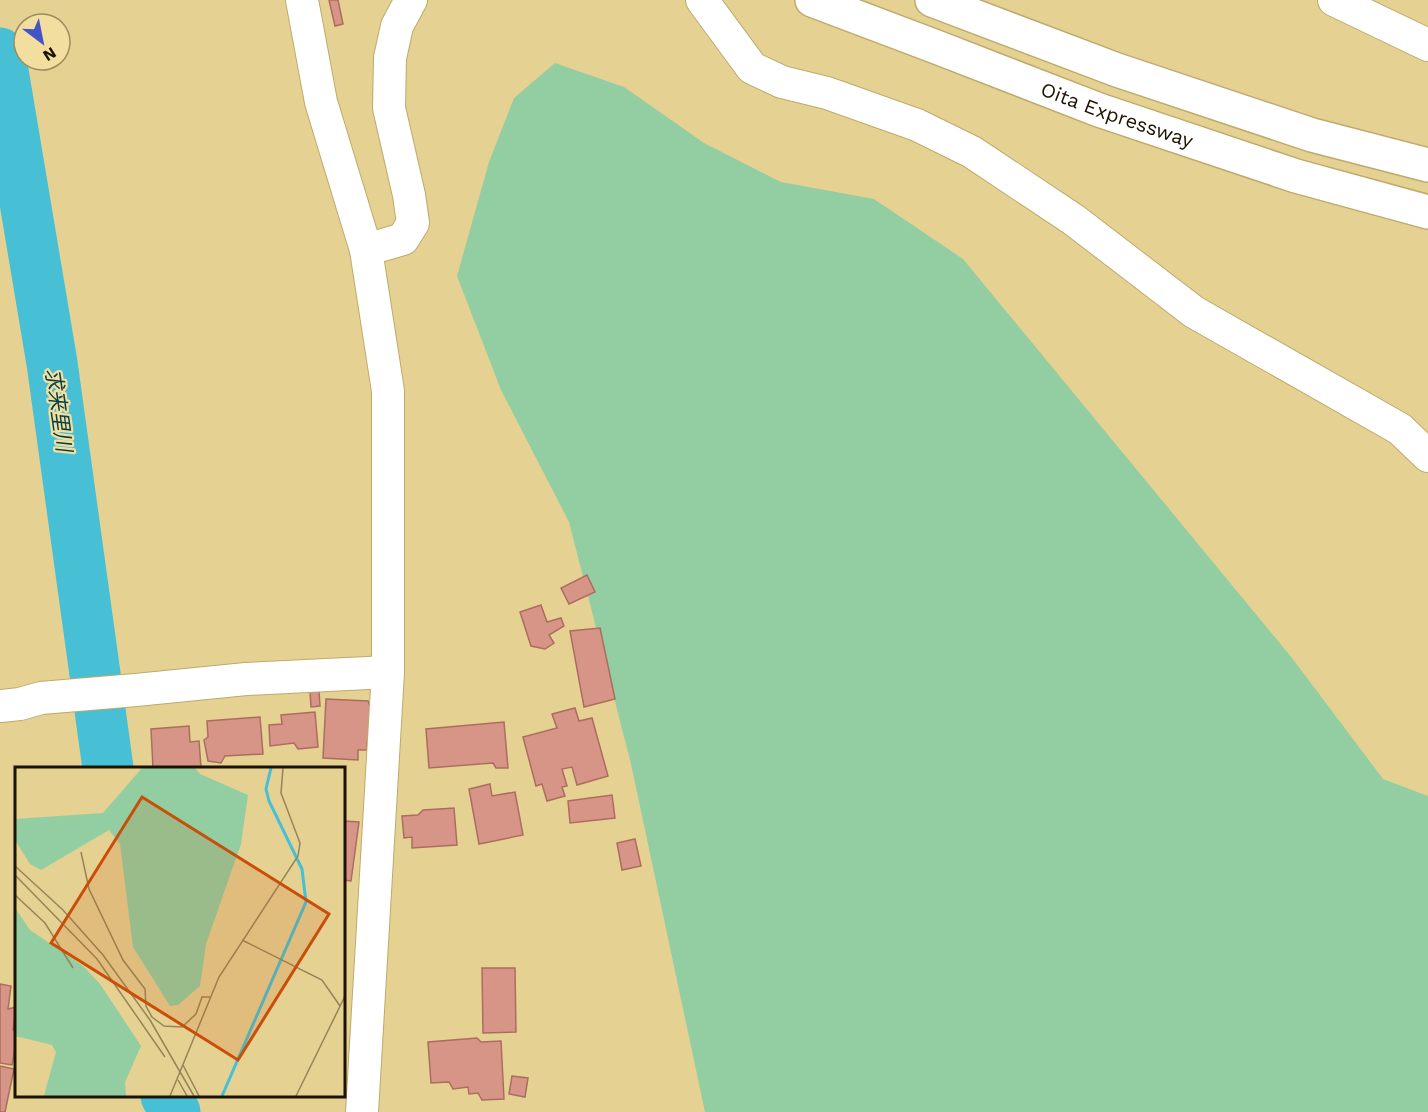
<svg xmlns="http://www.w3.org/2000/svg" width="1428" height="1112" font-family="'Work Sans','Noto Sans JP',sans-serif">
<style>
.green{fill:#92cea2}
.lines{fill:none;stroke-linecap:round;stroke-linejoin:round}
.river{stroke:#47c0d6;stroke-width:51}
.building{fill:#d79587;stroke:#ac6d60;stroke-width:1.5}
.street-casing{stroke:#beaa6c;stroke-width:34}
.highway-casing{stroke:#beaa6c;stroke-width:36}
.street{stroke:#fff;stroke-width:32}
.highway{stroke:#fff;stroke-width:33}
.labels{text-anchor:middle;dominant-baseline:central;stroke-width:4.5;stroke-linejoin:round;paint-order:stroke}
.street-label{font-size:20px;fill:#1b1300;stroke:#f2de9f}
.water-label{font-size:21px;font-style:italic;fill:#074049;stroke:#f2de9f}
.inset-river{fill:none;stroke:#47c0d6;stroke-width:3}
.inset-road{fill:none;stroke:#948558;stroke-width:1.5}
.view{fill:#c94e0a;fill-opacity:0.15;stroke:#c94e0a;stroke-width:3}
.inset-edge{fill:none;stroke:#1b1300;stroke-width:3}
</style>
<rect width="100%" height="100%" fill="#e5d192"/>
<path class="green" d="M555 63 624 87 704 143 781 182 874 199 963 259 1292 658 1383 779 1428 796V1112H705L631 764 569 522 501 390 457 276 489 162 514 98Z"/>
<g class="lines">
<g class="river">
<path d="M0 53 52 363 108 768"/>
<path d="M166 1096 175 1112"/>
</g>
</g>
<g class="building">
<path d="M329 0H338L343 24 335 26Z"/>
<path d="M587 575 595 592 569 604 561 588Z"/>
<path d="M541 605 547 622 561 618 564 626 549 635 554 643 545 649 531 646 520 612Z"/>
<path d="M600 628 615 699 584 707 570 631Z"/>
<path d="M310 691H319L320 706 311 707Z"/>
<path d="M326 699 368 701 373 714 371 740 367 742V750H358V760L323 758Z"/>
<path d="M575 708 579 721 592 718 608 776 577 785 572 767 562 769 567 786 562 787 565 796 547 801 542 784 536 786 523 737 557 728 552 714Z"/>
<path d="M315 712 318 747 298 749 294 743 270 746 269 725 282 724 281 715Z"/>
<path d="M260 717 263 754 225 756 221 763 208 761 204 740 208 737 207 721Z"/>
<path d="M504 722 508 768H496L493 763 429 768 426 729Z"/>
<path d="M189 726 190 742 199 741 201 767 153 768 151 729Z"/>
<path d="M490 784 492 796 515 792 523 835 479 844 469 789Z"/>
<path d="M612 795 615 818 570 823 568 801Z"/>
<path d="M454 808 457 845 412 848V837L404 838 402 816 418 815 423 810Z"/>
<path d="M344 821 359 822 351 881 344 880Z"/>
<path d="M635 839 641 866 622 870 617 843Z"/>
<path d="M482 968H515L516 1032 483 1033Z"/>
<path d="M0 984 11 986 8 1009 16 1007 13 1030 16 1031V1045L12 1065 0 1063Z"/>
<path d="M477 1038 481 1042 501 1041 504 1099 482 1100 478 1093 469 1094 468 1087 453 1089 449 1082 431 1083 428 1042Z"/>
<path d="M0 1066 14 1069 5 1112H0Z"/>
<path d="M512 1076 528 1078 525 1097 509 1094Z"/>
</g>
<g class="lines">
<defs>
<g id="street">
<path d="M302 0 321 102 366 250 388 391V672L362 1112"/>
<path d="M702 0 752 68 782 82 827 93 917 125 972 152 1074 220 1194 312 1400 429 1428 456"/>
<path d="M1334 0 1428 45"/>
<path d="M366 250 403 239 413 223 409 195 389 108 390 58 397 26 411 0"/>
<path d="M0 706 20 704 41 698 136 690 246 679 388 672"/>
</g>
<g id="highway">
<path id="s1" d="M812 0 939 48 1099 110 1296 176 1428 212"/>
<path d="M932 0 1117 70 1312 135 1428 165"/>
</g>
</defs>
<use href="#street" class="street-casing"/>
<use href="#highway" class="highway-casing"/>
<use href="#street" class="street"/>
<use href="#highway" class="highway"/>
</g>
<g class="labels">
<g class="street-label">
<text stroke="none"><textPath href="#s1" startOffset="326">Oita Expressway</textPath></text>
</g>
<g class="water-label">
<text transform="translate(59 410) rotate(82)">求来里川</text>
</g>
</g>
<g transform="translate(15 767)">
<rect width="330" height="330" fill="#e5d192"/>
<path d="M127 1H180L185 7 233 28 226 77 191 177 185 219 163 238 155 239 118 180 105 77 94 63 26 103 15 97 0 73V52L88 46ZM0 141 15 163 68 199 85 217 126 279 110 315 111 329H29L41 285 37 278 0 269Z" fill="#92cea2"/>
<path class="inset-river" d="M207 329 291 135 287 102 254 34 251 22 256 1"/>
<path class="inset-road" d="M66 85 74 122 108 193 130 222 131 239 137 250 149 259 167 260 181 247 187 230H195M0 99 48 143 88 188 135 253 179 329M0 108 82 192 150 290M0 128 30 156 58 201M227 173 307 213 325 239M168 298 184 329M163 313 172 329M155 329 204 210 283 89 285 76 266 26 268 1M281 329 330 229"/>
<path class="view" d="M127 30 314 147 223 293 36 176Z"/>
<rect width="330" height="330" class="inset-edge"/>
</g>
<g transform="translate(42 42) rotate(148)"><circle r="28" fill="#f2de9f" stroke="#9c8d5f" stroke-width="1.5"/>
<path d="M0-4.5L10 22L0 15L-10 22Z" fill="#4453c7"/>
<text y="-9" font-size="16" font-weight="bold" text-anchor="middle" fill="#1b1300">N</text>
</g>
</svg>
